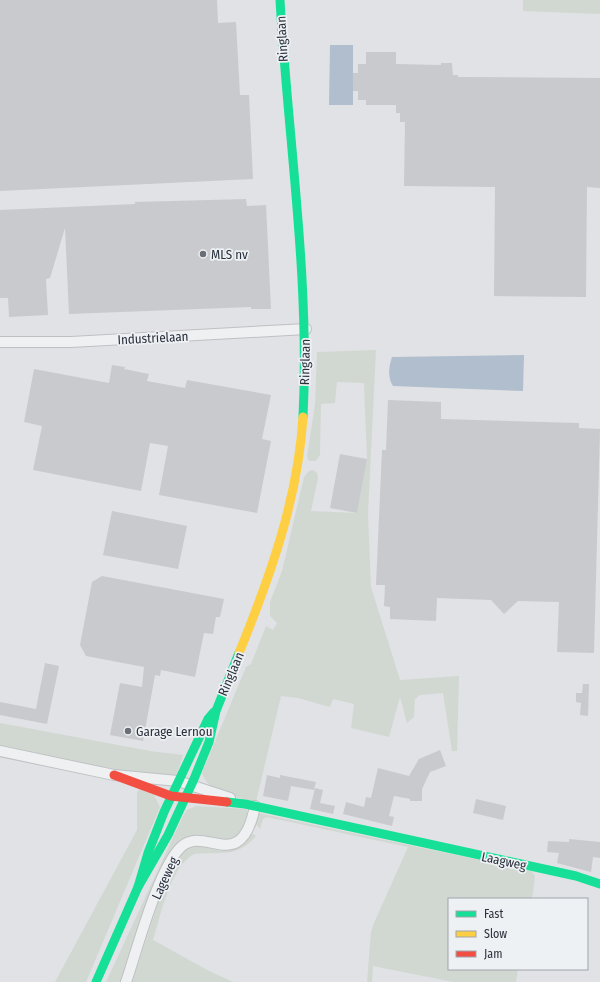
<svg xmlns="http://www.w3.org/2000/svg" width="600" height="982" font-family="'Fira Sans Condensed',sans-serif">
<style>
.green{fill:#d1d8d1}
.water{fill:#b1becd}
.building{fill:#c9cacd}
.lines{fill:none;stroke-linecap:round;stroke-linejoin:round}
.street-casing{stroke:#bfc0c3;stroke-width:12}
.street{stroke:#eff0f2;stroke-width:10}
.fast{stroke:#16e098;stroke-width:9}
.slow{stroke:#ffcf43;stroke-width:9}
.jam{stroke:#f24e42;stroke-width:9}
.poi-dot{fill:#6a6e77;stroke:#eef1f4;stroke-width:1.5}
.labels{text-anchor:middle;dominant-baseline:central;stroke-width:3.5;stroke-linejoin:round;paint-order:stroke}
.street-label{font-size:13px;fill:#2a303c;stroke:#eef1f4}
.poi-label{font-size:13px;fill:#2a303c;stroke:#eef1f4;text-anchor:start}
</style>
<rect width="100%" height="100%" fill="#e0e2e5"/>
<g class="green">
<path d="M523 0H600V14L523 11Z"/>
<path d="M376 350 368 513 371 587 400 680 459 676 457 751H452L443 693 420 695 415 699 414 717 407 723 400 697 389 737 351 728 354 704 333 699 330 707 298 698 281 696 256 802C238 797 208 794 202 773L246 667 251 664 266 626 273 630 277 623 270 616V602L282 571 304 477 309 471 313 470 317 473 318 478 311 511 357 513 367 458 364 383 337 382 335 403 321 404 320 455 316 461H309L307 457 315 404 317 352Z"/>
<path d="M0 723 150 751 183 755 177 774 168 778 121 771 0 747Z"/>
<path d="M139 789 154 795 160 807 86 982H55L137 830V794Z"/>
<path d="M196 806 246 809C249 815 247 818 246 824 239 848 198 845 177 847L124 982H106L183 816 187 810Z"/>
<path d="M258 813 531 871 535 876 532 899H449V969H518L516 982H453L373 966 372 982H367L371 932 374 923 408 847 267 817 263 819 260 829 255 823Z"/>
<path d="M253 834 256 836C237 859 219 851 194 854 170 867 161 915 153 940L209 971 233 982H132L168 873 181 852 193 845 214 847Z"/>
</g>
<g class="water">
<path d="M330 45H353V105H329Z"/>
<path d="M524 355 523 391 393 386C387 377 389 366 392 357Z"/>
</g>
<g class="building">
<path d="M0 0H217L218 23 236 22 240 95H249L253 179 0 191Z"/>
<path d="M366 52H396V64L441 65V63H452L453 75H458V77L600 78V188L587 187 586 297 494 296 495 187 404 186 405 122H400V113H396V105H366V100H358V91H353V73H358V64H366Z"/>
<path d="M246 199 247 206 266 205 271 309H251V307L69 314 65 228 50 278 46 279 48 315 9 317 8 298H0V210L135 204V202Z"/>
<path d="M112 365 125 367 124 369 149 374 147 381 185 388 187 380 271 395 262 439 271 441 257 513 159 495 168 446 150 443 141 491 33 470 42 426 24 422 34 369 109 383Z"/>
<path d="M388 400 441 402V419L579 423V428L600 429 594 653 557 652 559 602 518 601 504 614 491 600 437 598 436 621 390 619V607L384 606 385 585H376L382 450H386Z"/>
<path d="M340 454 367 459 357 513 330 508Z"/>
<path d="M112 511 187 526 178 569 103 555Z"/>
<path d="M102 576 224 599 220 617H216L213 634 204 633 195 677 161 670 160 676 155 675 143 741 110 735 120 683 142 687 144 667 86 656 80 645 92 582Z"/>
<path d="M45 663 59 666 47 724 0 715V702L36 709Z"/>
<path d="M583 684H589L588 716 580 715 581 703 576 702V693H582Z"/>
<path d="M440 750 446 766 430 772 422 789V801H410V799L394 796 389 816 394 817 392 826 343 814 346 802 364 807 366 797 371 798 378 768 409 776 419 759Z"/>
<path d="M267 775 280 778V775L316 782 314 790 291 786 288 801 263 796Z"/>
<path d="M315 788 323 790 320 803 335 806 333 814 310 809Z"/>
<path d="M476 799 506 806 503 820 473 813Z"/>
<path d="M569 839 600 842V858L593 857 591 872 557 863 559 853 547 852 548 841 569 842Z"/>
</g>
<g class="lines">
<defs>
<g id="street">
<path d="M0 342H71L306 329"/>
<path d="M0 751 114 775 178 781 230 798"/>
<path d="M126 982C137 950 158 869 181 847 205 824 241 877 255 806"/>
</g>
</defs>
<use href="#street" class="street-casing"/>
<use href="#street" class="street"/>
<g class="fast">
<path d="M280 0C288 139 310 277 303 417"/>
<path d="M227 802 245 804 576 876 600 884"/>
<path d="M138 887 168 835 194 779 209 742 216 711 239 653"/>
<path d="M96 982 138 887 148 853 164 812 208 719 214 712"/>
</g>
<path class="slow" d="M239 653C270 577 298 499 303 417"/>
<path class="jam" d="M114 775 171 796 227 802"/>
</g>
<g class="poi-dot">
<circle cx="203" cy="254" r="4"/>
<circle cx="128" cy="731" r="4"/>
</g>
<g class="labels">
<g class="street-label">
<text transform="translate(282 39) rotate(-93)">Ringlaan</text>
<text transform="translate(153 338) rotate(-3)">Industrielaan</text>
<text transform="translate(305 362) rotate(-89)">Ringlaan</text>
<text transform="translate(231 674) rotate(-67)">Ringlaan</text>
<text transform="translate(504 861) rotate(12)">Laagweg</text>
<text transform="translate(165 878) rotate(-65)">Lageweg</text>
</g>
<g class="poi-label">
<text x="211" y="254">MLS nv</text>
<text x="136" y="731">Garage Lernou</text>
</g>
</g>
<rect x="448" y="898" width="140" height="72" fill="#eef1f4" stroke="#a0a4aa"/>
<rect x="456" y="911" width="20" height="6" fill="#16e098" stroke="#a0a4aa"/>
<text x="484" y="918" font-size="12" fill="#2a303c">Fast</text>
<rect x="456" y="931" width="20" height="6" fill="#ffcf43" stroke="#a0a4aa"/>
<text x="484" y="938" font-size="12" fill="#2a303c">Slow</text>
<rect x="456" y="951" width="20" height="6" fill="#f24e42" stroke="#a0a4aa"/>
<text x="484" y="958" font-size="12" fill="#2a303c">Jam</text>
</svg>
